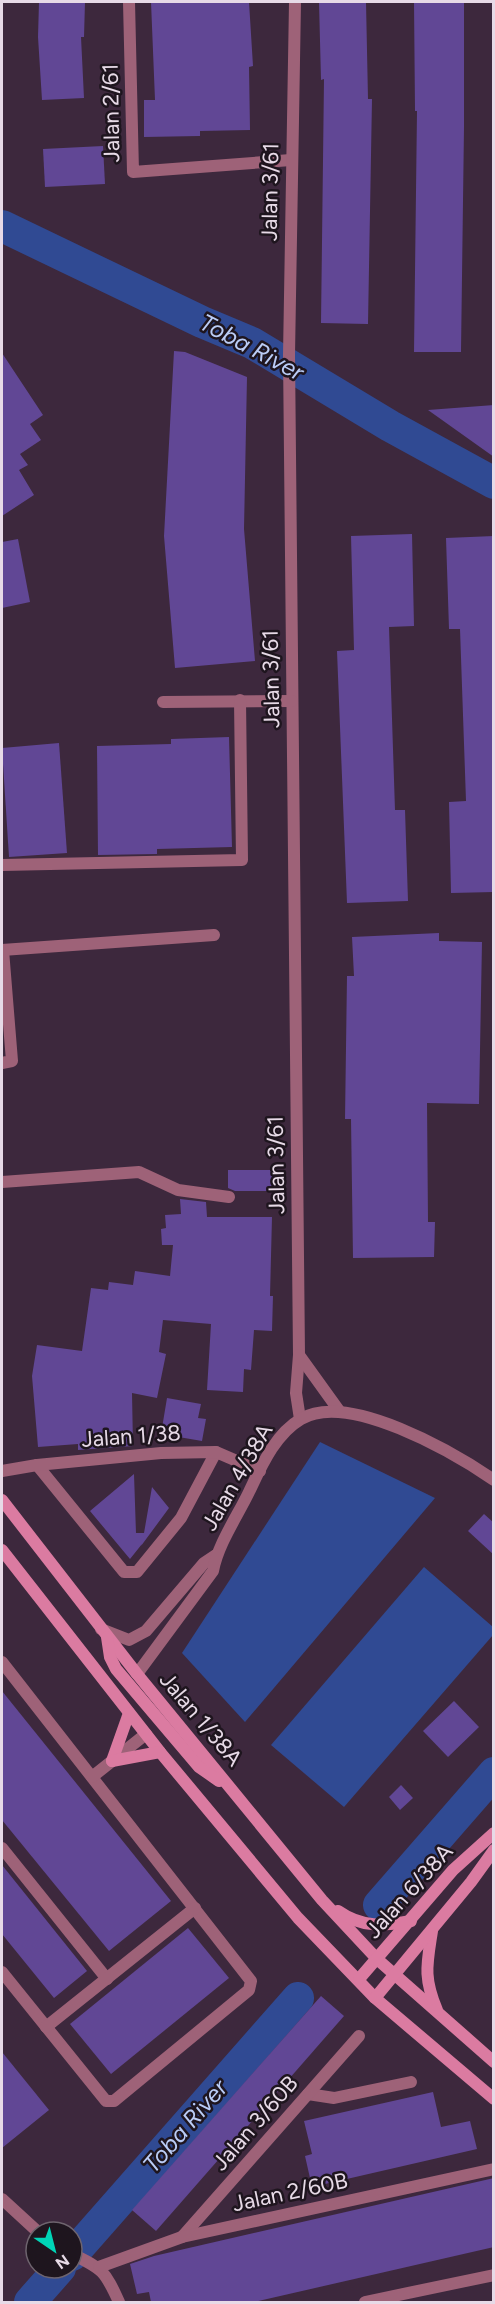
<svg xmlns="http://www.w3.org/2000/svg" width="495" height="2304" font-family="Figtree,sans-serif">
<style>
.water{fill:#304a93}
.lines{fill:none;stroke-linecap:round;stroke-linejoin:round}
.river{stroke:#304a93;stroke-width:32}
.building{fill:#614795}
.street{stroke:#9e6278;stroke-width:12}
.secondary{stroke:#db7ba1;stroke-width:12}
.labels{text-anchor:middle;dominant-baseline:central;stroke-width:5;stroke-linejoin:round;paint-order:stroke}
.street-label{font-size:22px;fill:#e7dae7;stroke:#1e151e}
.water-label{font-size:24px;font-style:italic;fill:#baccf6;stroke:#1e151e}
</style>
<rect width="100%" height="100%" fill="#3d283d"/>
<g class="water">
<path d="M320 1442 435 1498 245 1722 182 1653Z"/>
<path d="M424 1567 493 1627V1635L344 1807 271 1745Z"/>
</g>
<g class="lines">
<g class="river">
<path d="M2 226 202 322 252 343 390 426 494 483"/>
<path d="M379 1905 494 1773"/>
<path d="M72 2255 298 1998"/>
<path d="M30 2302 60 2268"/>
</g>
</g>
<g class="building">
<path d="M39 2H85L84 37H81L84 98 42 100 38 37Z"/>
<path d="M151 2H249L253 66 249 67 250 130 200 131V136L144 137V100H155Z"/>
<path d="M319 2H366L368 99H372L368 324 321 323 324 79 321 80Z"/>
<path d="M414 2H464V127L461 352H414L417 111H415Z"/>
<path d="M103 146 105 184 45 187 43 149Z"/>
<path d="M174 351 185 352 247 377 244 529 255 661 175 668 164 536Z"/>
<path d="M2 353 43 415 30 424 41 440 20 454 28 465 19 470 34 495 2 516Z"/>
<path d="M494 405V457L428 410Z"/>
<path d="M412 534 414 626 389 627 395 810H405L408 901 347 903 337 651 354 650 351 536Z"/>
<path d="M494 536V892L451 893 449 802 466 801 460 629H449L446 538Z"/>
<path d="M18 539 30 602 2 608V542Z"/>
<path d="M229 737 232 847 157 849V854L98 855 97 746 171 744V739Z"/>
<path d="M59 743 67 853 9 857 2 748Z"/>
<path d="M439 933V941L482 942 479 1104 427 1103 428 1222H435L434 1257 353 1258 351 1119H345L347 976H354L352 937Z"/>
<path d="M228 1170H275L274 1191H235L228 1188Z"/>
<path d="M180 1199 206 1202 207 1217H272L270 1296H273L272 1331 254 1330 251 1370 244 1369 243 1392 207 1390 211 1324 163 1320 159 1352 166 1354 157 1398 132 1393 133 1446 78 1450V1444L38 1447 32 1376 37 1345 82 1351 91 1288 108 1290 109 1282 133 1285 135 1271 170 1276 173 1245H162L161 1229 166 1228 165 1215 181 1214Z"/>
<path d="M167 1398 201 1404 198 1418 206 1419 202 1441 161 1434Z"/>
<path d="M134 1474 136 1533H144L152 1487 169 1508 141 1546 142 1544 130 1559 90 1511Z"/>
<path d="M484 1514 494 1523V1555L468 1531Z"/>
<path d="M2 1691 171 1901 109 1951 2 1820Z"/>
<path d="M454 1701 479 1727 448 1757 423 1731Z"/>
<path d="M401 1785 413 1798 400 1810 389 1797Z"/>
<path d="M2 1865 87 1971 54 1998 2 1934Z"/>
<path d="M188 1928 229 1978 111 2074 70 2024Z"/>
<path d="M321 1996 344 2016 156 2231 132 2210Z"/>
<path d="M2 2052 49 2110 2 2148Z"/>
<path d="M433 2092 441 2127 470 2121 477 2149 312 2187 305 2156 312 2154 304 2121Z"/>
<path d="M494 2178V2247L254 2302H151L149 2292 137 2294 130 2264 154 2256Z"/>
</g>
<g class="lines">
<g class="street">
<path d="M129 2 133 172 291 160"/>
<path d="M295 2 289 355 299 1355 296 1393 300 1419"/>
<path d="M163 702 292 701"/>
<path d="M2 865 242 860 240 700"/>
<path d="M2 950 214 935"/>
<path d="M2 1063 12 1061 3 950"/>
<path d="M2 1182 139 1172 178 1190 229 1197"/>
<path d="M299 1355 340 1412"/>
<path d="M37 1465 124 1572H137L181 1518 216 1452"/>
<path d="M2 1471 37 1465 161 1453 216 1452 260 1471"/>
<path d="M101 1629 129 1640 146 1631 204 1563 216 1555"/>
<path d="M2 1662 251 1981 249 1990 114 2101H106L2 1972"/>
<path d="M137 1674 213 1571C218 1544 237 1517 249 1492 261 1467 275 1434 301 1419 348 1391 453 1452 494 1480"/>
<path d="M92 1777 146 1734"/>
<path d="M2 1848 107 1979"/>
<path d="M46 2027 195 1908"/>
<path d="M308 2094 334 2098 411 2082"/>
<path d="M2 2199 38 2232"/>
<path d="M182 2237 359 2036"/>
<path d="M72 2254C103 2269 105 2271 119 2302"/>
<path d="M99 2267 182 2237 494 2169"/>
<path d="M365 2302 494 2275"/>
</g>
<g class="secondary">
<path d="M2 1500 137 1674 322 1900 377 1959 494 2062"/>
<path d="M2 1550 160 1752 298 1918 375 1998 494 2099"/>
<path d="M107 1637 110 1657 116 1669 199 1767 219 1781"/>
<path d="M112 1761 129 1713"/>
<path d="M112 1761 160 1752"/>
<path d="M338 1911C362 1928 384 1926 411 1921"/>
<path d="M432 1931C427 1964 423 1977 437 2010"/>
<path d="M359 1979 453 1870 494 1833"/>
<path d="M375 1998 471 1882 494 1850"/>
</g>
</g>
<g class="labels">
<g class="street-label">
<text transform="translate(111 113) rotate(-91)">Jalan 2/61</text>
<text transform="translate(270 192) rotate(-89)">Jalan 3/61</text>
<text transform="translate(271 679) rotate(-91)">Jalan 3/61</text>
<text transform="translate(276 1165) rotate(-91)">Jalan 3/61</text>
<text transform="translate(131 1436) rotate(-4)">Jalan 1/38</text>
<text transform="translate(237 1477) rotate(-60)">Jalan 4/38A</text>
<text transform="translate(201 1719) rotate(50)">Jalan 1/38A</text>
<text transform="translate(409 1891) rotate(-48)">Jalan 6/38A</text>
<text transform="translate(255 2123) rotate(-49)">Jalan 3/60B</text>
<text transform="translate(290 2192) rotate(-12)">Jalan 2/60B</text>
</g>
<g class="water-label">
<text transform="translate(252 347) rotate(28)">Toba River</text>
<text transform="translate(185 2126) rotate(-49)">Toba River</text>
</g>
</g>
<rect width="495" height="2304" fill="none" stroke="#e7dae7" stroke-width="6"/>
<g transform="translate(54 2250) rotate(145)"><circle r="28" fill="#1e151e" stroke="#6e646e" stroke-width="1.5"/>
<path d="M0-4.5L10 22L0 15L-10 22Z" fill="#00d5b7"/>
<text y="-9" font-size="16" font-weight="bold" text-anchor="middle" fill="#e7dae7">N</text>
</g>
</svg>
